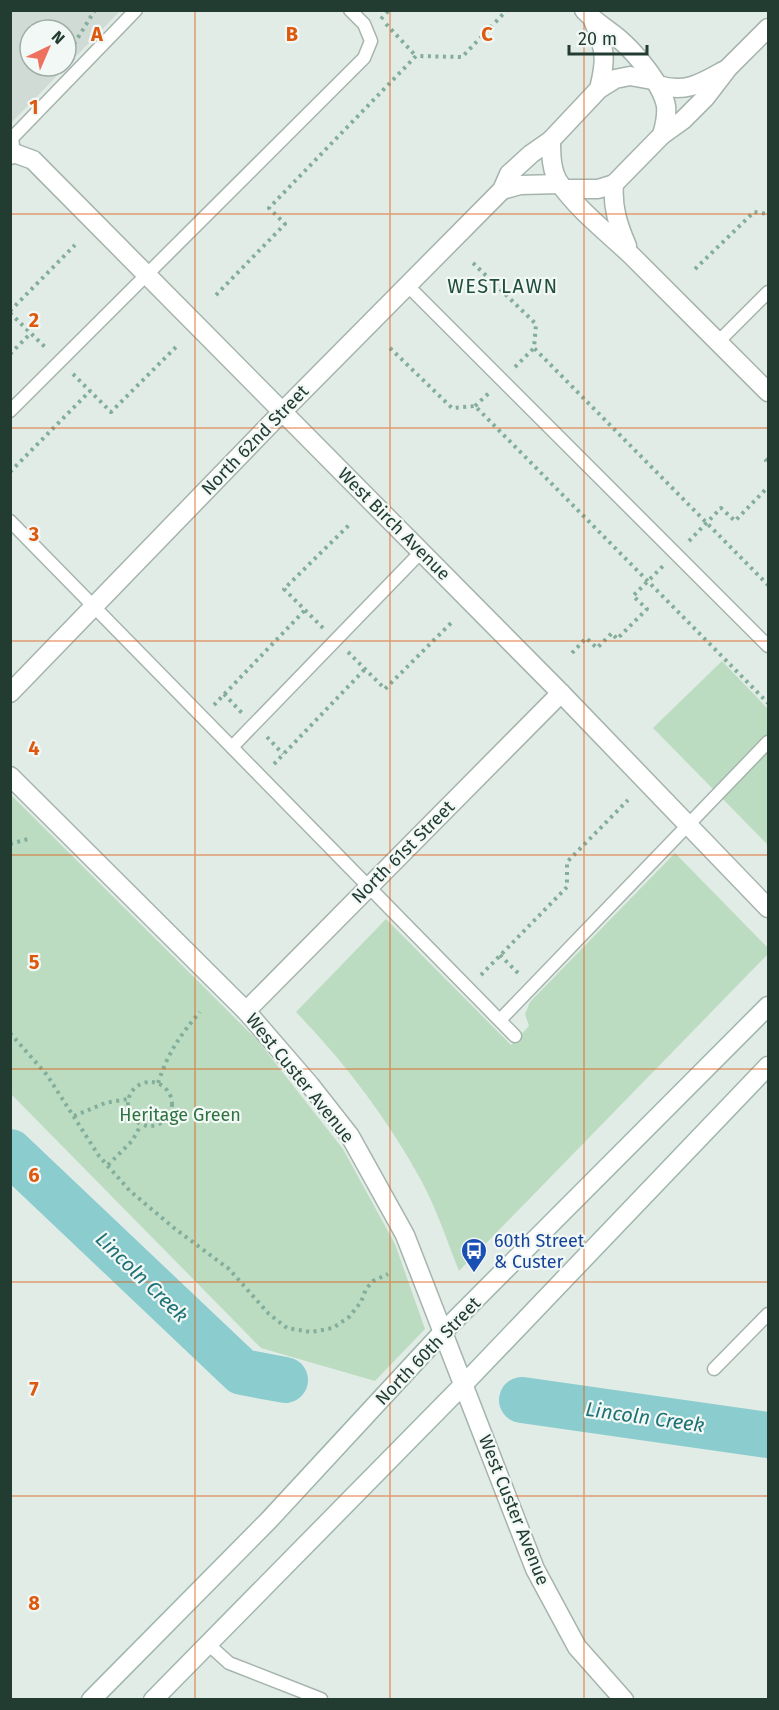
<svg xmlns="http://www.w3.org/2000/svg" width="779" height="1710" font-family="'Fira Sans',sans-serif">
<style>
.built{fill:#d0dbd5;fill-rule:evenodd}
.green{fill:#bbdcc0}
.lines{fill:none;stroke-linecap:round;stroke-linejoin:round}
.river{stroke:#8bcccf;stroke-width:46}
.service-casing{stroke:#a5b4ac;stroke-width:15}
.minor-casing{stroke:#a5b4ac;stroke-width:21}
.secondary-casing{stroke:#a0b7ad;stroke-width:21}
.path{stroke:#83ae9c;stroke-width:4;stroke-dasharray:3 4.5;stroke-linecap:butt}
.service{stroke:#fff;stroke-width:12}
.minor{stroke:#fff;stroke-width:18}
.secondary{stroke:#fff;stroke-width:18}
.grid{fill:none;stroke:#de580e;stroke-width:1.5;stroke-opacity:0.55}
.labels{text-anchor:middle;dominant-baseline:central;stroke-width:4.5;stroke-linejoin:round;paint-order:stroke}
.street-label{font-size:18px;fill:#223c32;stroke:#f2f8f5}
.park-label{font-size:18px;fill:#2e7240;stroke:#f2f8f5}
.transit-label{font-size:18px;fill:#164399;stroke:#f2f8f5;text-anchor:start}
.neighbourhood-label{font-size:20px;letter-spacing:1.5px;fill:#1f4e3d;stroke:#f2f8f5}
.water-label{font-size:20px;font-style:italic;fill:#1e7276;stroke:#f2f8f5}
.grid-label{font-size:20px;text-anchor:middle;font-weight:bold;fill:#de580e;stroke:#f2f8f5;stroke-width:4.5;stroke-linejoin:round;paint-order:stroke}
</style>
<rect width="100%" height="100%" fill="#e2ece6"/>
<path class="built" d="M11 10 120 11 11 123 10 11ZM30 30H66V66H30Z"/>
<g class="green">
<path d="M722 661 768 709V845L653 728Z"/>
<path d="M11 795 258 1041 343 1149 395 1244 425 1329 375 1381 261 1348 11 1094Z"/>
<path d="M675 853 768 948V954L459 1271C447 1241 437 1210 422 1182 388 1119 345 1063 296 1012L386 919 511 1045 529 1026 525 1014 530 1002Z"/>
</g>
<g class="lines">
<g class="river">
<path d="M10 1152 242 1372 285 1380"/>
<path d="M522 1400 768 1435"/>
</g>
<defs>
<g id="service">
<path d="M14 153 12 138 136 10"/>
<path d="M407 285 768 646"/>
<path d="M718 342 768 292"/>
<path d="M10 411 364 58 371 41 364 24 350 10"/>
<path d="M10 521 515 1036"/>
<path d="M232 747 421 552"/>
<path d="M500 1020 768 742"/>
<path d="M714 1369 768 1314"/>
<path d="M208 1644 229 1663 321 1699"/>
</g>
<g id="minor">
<path d="M584 10C594 21 606 28 617 37 635 52 662 84 666 106 667 116 665 125 662 135"/>
<path d="M593 20C605 50 607 57 599 89"/>
<path d="M658 85C685 93 700 84 723 71"/>
<path d="M551 140C551 154 551 172 560 184 580 212 607 232 632 256 677 301 723 347 768 392"/>
<path d="M10 155 14 153 33 160 561 693 768 908"/>
<path d="M614 184C612 207 618 225 627 246"/>
<path d="M565 189H598L614 184 662 135 683 120 705 98 728 68 768 28"/>
<path d="M502 190 520 185 560 184"/>
<path d="M10 693 282 412 502 190 509 174 531 154 551 140 599 89 615 79 630 76 652 80"/>
<path d="M10 776 246 1011 310 1085 350 1136 405 1235 535 1569 577 1647 624 1700"/>
<path d="M246 1011 561 693"/>
</g>
<g id="secondary">
<path d="M91 1700 269 1520 442 1333 768 1006"/>
<path d="M153 1700 463 1385 768 1066"/>
</g>
</defs>
<use href="#service" class="service-casing"/>
<use href="#minor" class="minor-casing"/>
<use href="#secondary" class="secondary-casing"/>
<g class="path">
<path d="M381 19 389 10"/>
<path d="M386 24 416 56"/>
<path d="M74 44 95 10"/>
<path d="M473 263 536 324 534 348 768 585"/>
<path d="M695 269 754 212 768 214"/>
<path d="M216 295 285 224 269 208 416 56 462 57 507 10"/>
<path d="M10 311 75 245"/>
<path d="M10 313 46 348"/>
<path d="M390 348 452 408 475 406 768 703"/>
<path d="M10 354 31 333"/>
<path d="M515 367 534 348"/>
<path d="M73 374 111 412 176 347"/>
<path d="M475 406 489 393"/>
<path d="M768 459 766 461 768 464"/>
<path d="M10 472 90 391"/>
<path d="M689 541 721 508 735 521 768 487"/>
<path d="M323 628 284 589 351 523"/>
<path d="M348 652 385 689 451 623"/>
<path d="M572 653 586 638 597 648 612 633 617 639 647 609 633 596 663 566"/>
<path d="M224 694 242 713"/>
<path d="M214 705 305 610"/>
<path d="M267 737 283 754"/>
<path d="M274 764 365 669"/>
<path d="M10 844 28 839"/>
<path d="M500 955 519 974"/>
<path d="M481 975 567 887V862L628 800"/>
<path d="M10 1033 47 1075 99 1156 130 1191 174 1228 229 1269 269 1314 287 1328 311 1332 333 1328 349 1317 361 1302 366 1289 373 1281 388 1274"/>
<circle cx="150" cy="1104" r="22"/>
<path d="M158 1083C168 1053 180 1035 200 1012"/>
<path d="M74 1116 105 1103 128 1099"/>
<path d="M108 1165 132 1141 141 1125"/>
</g>
<use href="#service" class="service"/>
<use href="#minor" class="minor"/>
<use href="#secondary" class="secondary"/>
</g>
<path class="grid" d="M195 10V1700M390 10V1700M584 10V1700M10 214H768M10 428H768M10 641H768M10 855H768M10 1069H768M10 1282H768M10 1496H768"/>
<defs>
<symbol id="bus-pin" viewBox="-11 -11 22 30"><path d="M0 17L-7.5 6A9.5 9.5 0 1 1 7.5 6Z" fill="#1a4fb4" stroke="#f2f8f5"/><path d="M-5-6H5V4H4V6H2V4H-2V6H-4V4H-5ZM-3.5-4V0h7V-4ZM-3.5 1.2v1.5H-2V1.2ZM2 1.2v1.5H3.5V1.2Z" fill="#fff"/></symbol>
</defs>
<g fill-rule="evenodd">
<use href="#bus-pin" x="459" y="1236" width="30" height="40"/>
</g>
<g class="labels">
<g class="street-label">
<text transform="translate(255 440) rotate(-46)">North 62nd Street</text>
<text transform="translate(394 524) rotate(45)">West Birch Avenue</text>
<text transform="translate(403 852) rotate(-45)">North 61st Street</text>
<text transform="translate(300 1078) rotate(51)">West Custer Avenue</text>
<text transform="translate(428 1351) rotate(-46)">North 60th Street</text>
<text transform="translate(514 1510) rotate(68)">West Custer Avenue</text>
</g>
<g class="park-label">
<text x="180" y="1115">Heritage Green</text>
</g>
<g class="transit-label">
<text x="494" y="1241">60th Street<tspan x="494" dy="21">&amp; Custer</tspan></text>
</g>
<g class="neighbourhood-label">
<text x="503" y="286">WESTLAWN</text>
</g>
<g class="water-label">
<text transform="translate(142 1277) rotate(44)">Lincoln Creek</text>
<text transform="translate(645 1417) rotate(8)">Lincoln Creek</text>
</g>
</g>
<g class="grid-label">
<text x="97" y="41">A</text>
<text x="292" y="41">B</text>
<text x="487" y="41">C</text>
<text x="34" y="114">1</text>
<text x="34" y="327">2</text>
<text x="34" y="541">3</text>
<text x="34" y="755">4</text>
<text x="34" y="969">5</text>
<text x="34" y="1182">6</text>
<text x="34" y="1396">7</text>
<text x="34" y="1610">8</text>
</g>
<rect width="779" height="1710" fill="none" stroke="#223c32" stroke-width="24"/>
<g transform="translate(48 48) rotate(44)"><circle r="28" fill="#f2f8f5" stroke="#9fada7" stroke-width="1.5"/>
<path d="M0-4.5L10 22L0 15L-10 22Z" fill="#ed715e"/>
<text y="-9" font-size="16" font-weight="bold" text-anchor="middle" fill="#223c32">N</text>
</g>
<path d="M569 45v9h78v-9" fill="none" stroke="#223c32" stroke-width="3"/>
<text x="578" y="45" font-size="18" fill="#223c32" stroke="#f2f8f5" stroke-width="4.5" paint-order="stroke">20 m</text>
</svg>
